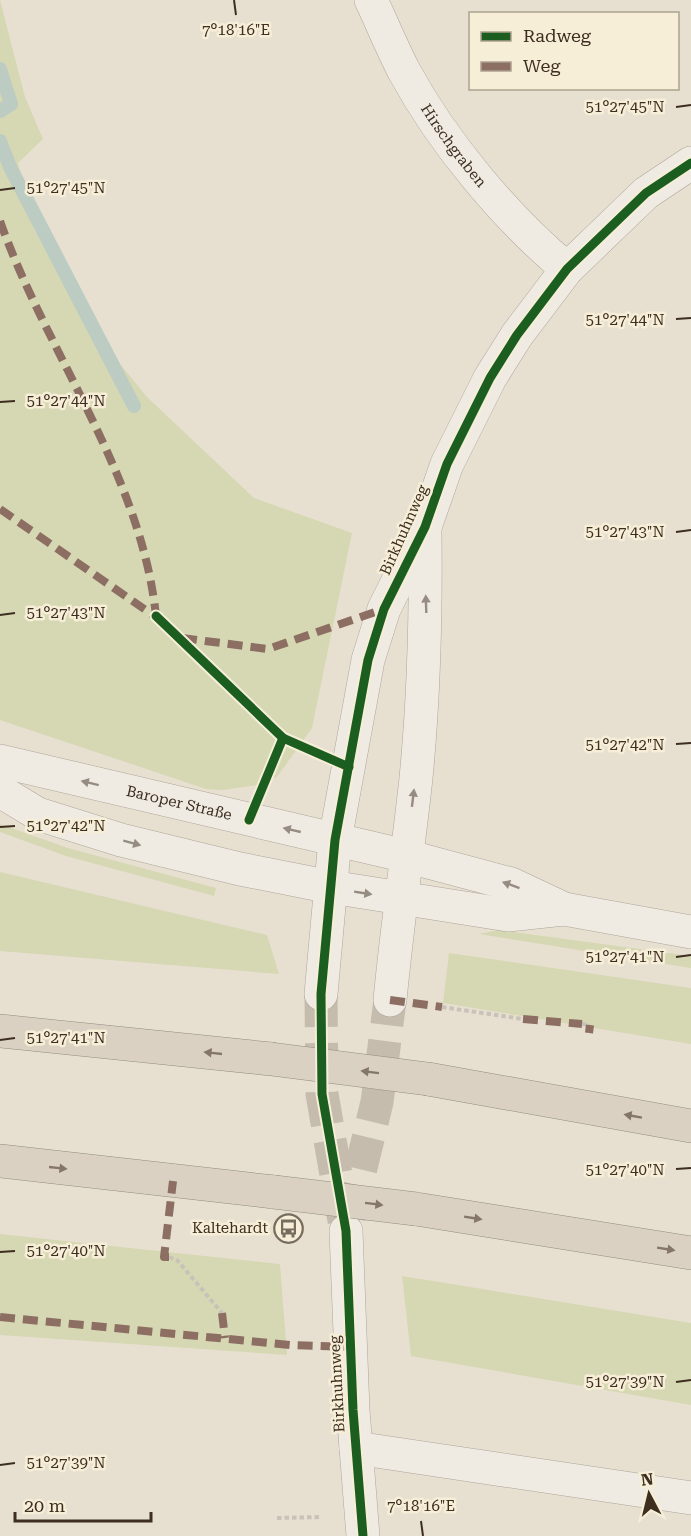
<svg xmlns="http://www.w3.org/2000/svg" width="691" height="1536" font-family="'Roboto Serif',serif">
<style>
.green{fill:#d6d7b3}
.lines{fill:none;stroke-linecap:round;stroke-linejoin:round}
.stream{stroke:#bcccc2;stroke-width:14}
.minor-tunnel{stroke:#c5bcae;stroke-width:33;stroke-dasharray:33 16;stroke-linecap:butt}
.minor-casing{stroke:#ada599;stroke-width:34}
.highway-casing{stroke:#928b80;stroke-width:34}
.path{stroke:#c8c2b9;stroke-width:4;stroke-dasharray:4.5 3;stroke-linecap:butt}
.minor{stroke:#efebe3;stroke-width:33}
.highway{stroke:#dad1c2;stroke-width:33}
.highway-bridge-casing{stroke:#928b80;stroke-width:34;stroke-linecap:butt}
.highway-bridge{stroke:#dad1c2;stroke-width:33}
.quiet{stroke:#8d6e63;stroke-width:8;stroke-dasharray:15 8;stroke-linecap:butt}
.cycleway-casing{stroke:#f7eed8;stroke-width:13}
.cycleway{stroke:#1b5e20;stroke-width:9}
.oneway{fill:#968c82}
.oneway2{fill:#847769}
.ticks{fill:none;stroke:#3d2e20;stroke-width:2}
.labels{text-anchor:middle;dominant-baseline:central;stroke-width:5;stroke-linejoin:round;paint-order:stroke}
.street-label{font-size:15px;fill:#3d2e20;stroke:#f7eed8}
.poi-label{font-size:15px;fill:#3d2e20;stroke:#f7eed8;text-anchor:end}
.ticks-label{font-size:15px;text-anchor:middle;fill:#3d2e20;stroke:#f7eed8;stroke-width:5;stroke-linejoin:round;paint-order:stroke}
</style>
<rect width="100%" height="100%" fill="#e7e0d1"/>
<g class="green">
<path d="M0 0 25 97 43 139 18 163 33 227 87 323 146 396 254 498 352 533 312 728 277 777 258 785 223 790 206 789 0 720Z"/>
<path d="M0 824 68 848 216 888 214 896 66 856 0 832Z"/>
<path d="M0 872 267 935 279 974 0 951Z"/>
<path d="M499 930 691 956V968L479 934Z"/>
<path d="M449 953 691 988V1044L443 1003Z"/>
<path d="M0 1234 280 1264 287 1355 0 1335Z"/>
<path d="M402 1276 691 1323V1405L411 1356Z"/>
</g>
<g class="lines">
<g class="stream">
<path d="M0 69 11 104 0 111"/>
<path d="M0 141 10 167 134 406"/>
</g>
<g class="minor-tunnel">
<path d="M321 994 322 1094 345 1226"/>
<path d="M349 1217 377 1102 390 1000"/>
</g>
<defs>
<g id="minor">
<path id="s1" d="M371 0C382 23 392 48 404 71 443 143 505 217 567 269"/>
<path id="s2" d="M0 761 406 856 511 884 564 909"/>
<path d="M0 791 38 814 121 840 240 869 331 887 508 915 564 909 691 932"/>
<path d="M321 994 335 840 368 660 384 609 425 527 447 464 490 378 517 335 567 269 646 193 691 163"/>
<path d="M390 1000C397 926 408 852 416 778 424 696 426 614 425 532"/>
<path d="M346 1231 353 1410 363 1536"/>
<path d="M356 1448 691 1498"/>
</g>
<g id="highway">
<path d="M0 1031 271 1059"/>
<path d="M428 1079 691 1126"/>
<path d="M0 1161 274 1192"/>
<path d="M416 1209 691 1253"/>
</g>
</defs>
<use href="#minor" class="minor-casing"/>
<use href="#highway" class="highway-casing"/>
<g class="path">
<path d="M442 1007 523 1019"/>
<path d="M582 1024 590 1025"/>
<path d="M169 1257 177 1260 222 1313"/>
<path d="M277 1518 321 1517"/>
</g>
<use href="#minor" class="minor"/>
<use href="#highway" class="highway"/>
<defs>
<g id="highway-bridge">
<path d="M271 1059 428 1079"/>
<path d="M274 1192 416 1209"/>
</g>
</defs>
<use href="#highway-bridge" class="highway-bridge-casing"/>
<use href="#highway-bridge" class="highway-bridge"/>
<g class="quiet">
<path d="M0 221C47 354 141 474 156 616"/>
<path d="M0 509 160 620"/>
<path d="M182 638 268 649 384 609"/>
<path d="M390 1000 442 1007"/>
<path d="M523 1019 582 1024"/>
<path d="M589 1033 590 1025"/>
<path d="M169 1257H164L173 1181"/>
<path d="M222 1313 225 1338"/>
<path d="M0 1317 290 1345 350 1347"/>
</g>
<defs>
<g id="cycleway">
<path d="M156 616 283 738 349 767"/>
<path d="M249 820 283 738"/>
<path d="M363 1536 353 1410 346 1231 322 1094 321 994 335 840 368 660 384 609 425 527 447 464 490 378 517 335 567 269 646 193 691 163"/>
</g>
</defs>
<use href="#cycleway" class="cycleway-casing"/>
<use href="#cycleway" class="cycleway"/>
</g>
<defs><path id="oneway-solid" d="M-6-.8H1V-3.2L6.5 0L1 3.2V.8H-6Z" transform="scale(1.5)"/></defs>
<g class="oneway">
<use href="#oneway-solid" transform="translate(426 604) rotate(-92)"/>
<use href="#oneway-solid" transform="translate(90 783) rotate(-166)"/>
<use href="#oneway-solid" transform="translate(413 798) rotate(-83)"/>
<use href="#oneway-solid" transform="translate(292 830) rotate(-167)"/>
<use href="#oneway-solid" transform="translate(132 843) rotate(15)"/>
<use href="#oneway-solid" transform="translate(511 885) rotate(-160)"/>
<use href="#oneway-solid" transform="translate(363 893) rotate(9)"/>
</g>
<g class="oneway2">
<use href="#oneway-solid" transform="translate(213 1053) rotate(-174)"/>
<use href="#oneway-solid" transform="translate(370 1072) rotate(-173)"/>
<use href="#oneway-solid" transform="translate(633 1116) rotate(-170)"/>
<use href="#oneway-solid" transform="translate(58 1168) rotate(6)"/>
<use href="#oneway-solid" transform="translate(374 1204) rotate(7)"/>
<use href="#oneway-solid" transform="translate(473 1218) rotate(9)"/>
<use href="#oneway-solid" transform="translate(666 1249) rotate(9)"/>
</g>
<path class="ticks" d="M234 0 236 15M676 107 691 105M0 190 15 188M676 319 691 318M0 402 15 401M676 532 691 530M0 615 15 613M676 744 691 743M0 827 15 826M676 957 691 955M0 1040 15 1038M676 1169 691 1168M0 1252 15 1251M676 1382 691 1380M0 1465 15 1463M421 1521 423 1536"/>
<defs>
<symbol id="bus-ring" viewBox="-11 -11 22 22"><circle r="9.5" fill="#f7eed8" stroke="#786c5e" stroke-width="1.5"/><path d="M-5-6H5V4H4V6H2V4H-2V6H-4V4H-5ZM-3.5-4V0h7V-4ZM-3.5 1.2v1.5H-2V1.2ZM2 1.2v1.5H3.5V1.2Z" fill="#786c5e"/></symbol>
</defs>
<g fill-rule="evenodd">
<use href="#bus-ring" x="272" y="1212" width="33" height="33"/>
</g>
<g class="labels">
<g class="street-label">
<text stroke="none"><textPath href="#s1" startOffset="168">Hirschgraben</textPath></text>
<text transform="translate(404 530) rotate(-66)">Birkhuhnweg</text>
<text stroke="none"><textPath href="#s2" startOffset="184">Baroper Straße</textPath></text>
<text transform="translate(337 1384) rotate(-93)">Birkhuhnweg</text>
</g>
<g class="poi-label">
<text x="268" y="1228">Kaltehardt</text>
</g>
</g>
<g class="ticks-label">
<text x="236" y="35">7°18'16"E</text>
<text x="625" y="112">51°27'45"N</text>
<text x="66" y="193">51°27'45"N</text>
<text x="625" y="325">51°27'44"N</text>
<text x="66" y="406">51°27'44"N</text>
<text x="625" y="537">51°27'43"N</text>
<text x="66" y="618">51°27'43"N</text>
<text x="625" y="750">51°27'42"N</text>
<text x="66" y="831">51°27'42"N</text>
<text x="625" y="962">51°27'41"N</text>
<text x="66" y="1043">51°27'41"N</text>
<text x="625" y="1175">51°27'40"N</text>
<text x="66" y="1256">51°27'40"N</text>
<text x="625" y="1387">51°27'39"N</text>
<text x="66" y="1468">51°27'39"N</text>
<text x="421" y="1511">7°18'16"E</text>
</g>
<rect x="469" y="12" width="210" height="78" fill="#f7eed8" stroke="#ada18e" stroke-width="1.5"/>
<rect x="481" y="32" width="30" height="9" fill="#1b5e20" stroke="#ada18e" stroke-width="1.5"/>
<text x="523" y="42" font-size="18" fill="#3d2e20">Radweg</text>
<rect x="481" y="62" width="30" height="9" fill="#8d6e63" stroke="#ada18e" stroke-width="1.5"/>
<text x="523" y="72" font-size="18" fill="#3d2e20">Weg</text>
<g transform="translate(649 1494) rotate(353)" stroke="#f7eed8" stroke-width="4.5" paint-order="stroke">
<path d="M0-4.5L10 22L0 15L-10 22Z" fill="#3d2e20"/>
<text y="-9" font-size="16" font-weight="bold" text-anchor="middle" fill="#3d2e20">N</text>
</g>
<path d="M15 1512v9h136v-9" fill="none" stroke="#3d2e20" stroke-width="3"/>
<text x="24" y="1512" font-size="18" fill="#3d2e20" stroke="#f7eed8" stroke-width="4.5" paint-order="stroke">20 m</text>
</svg>
